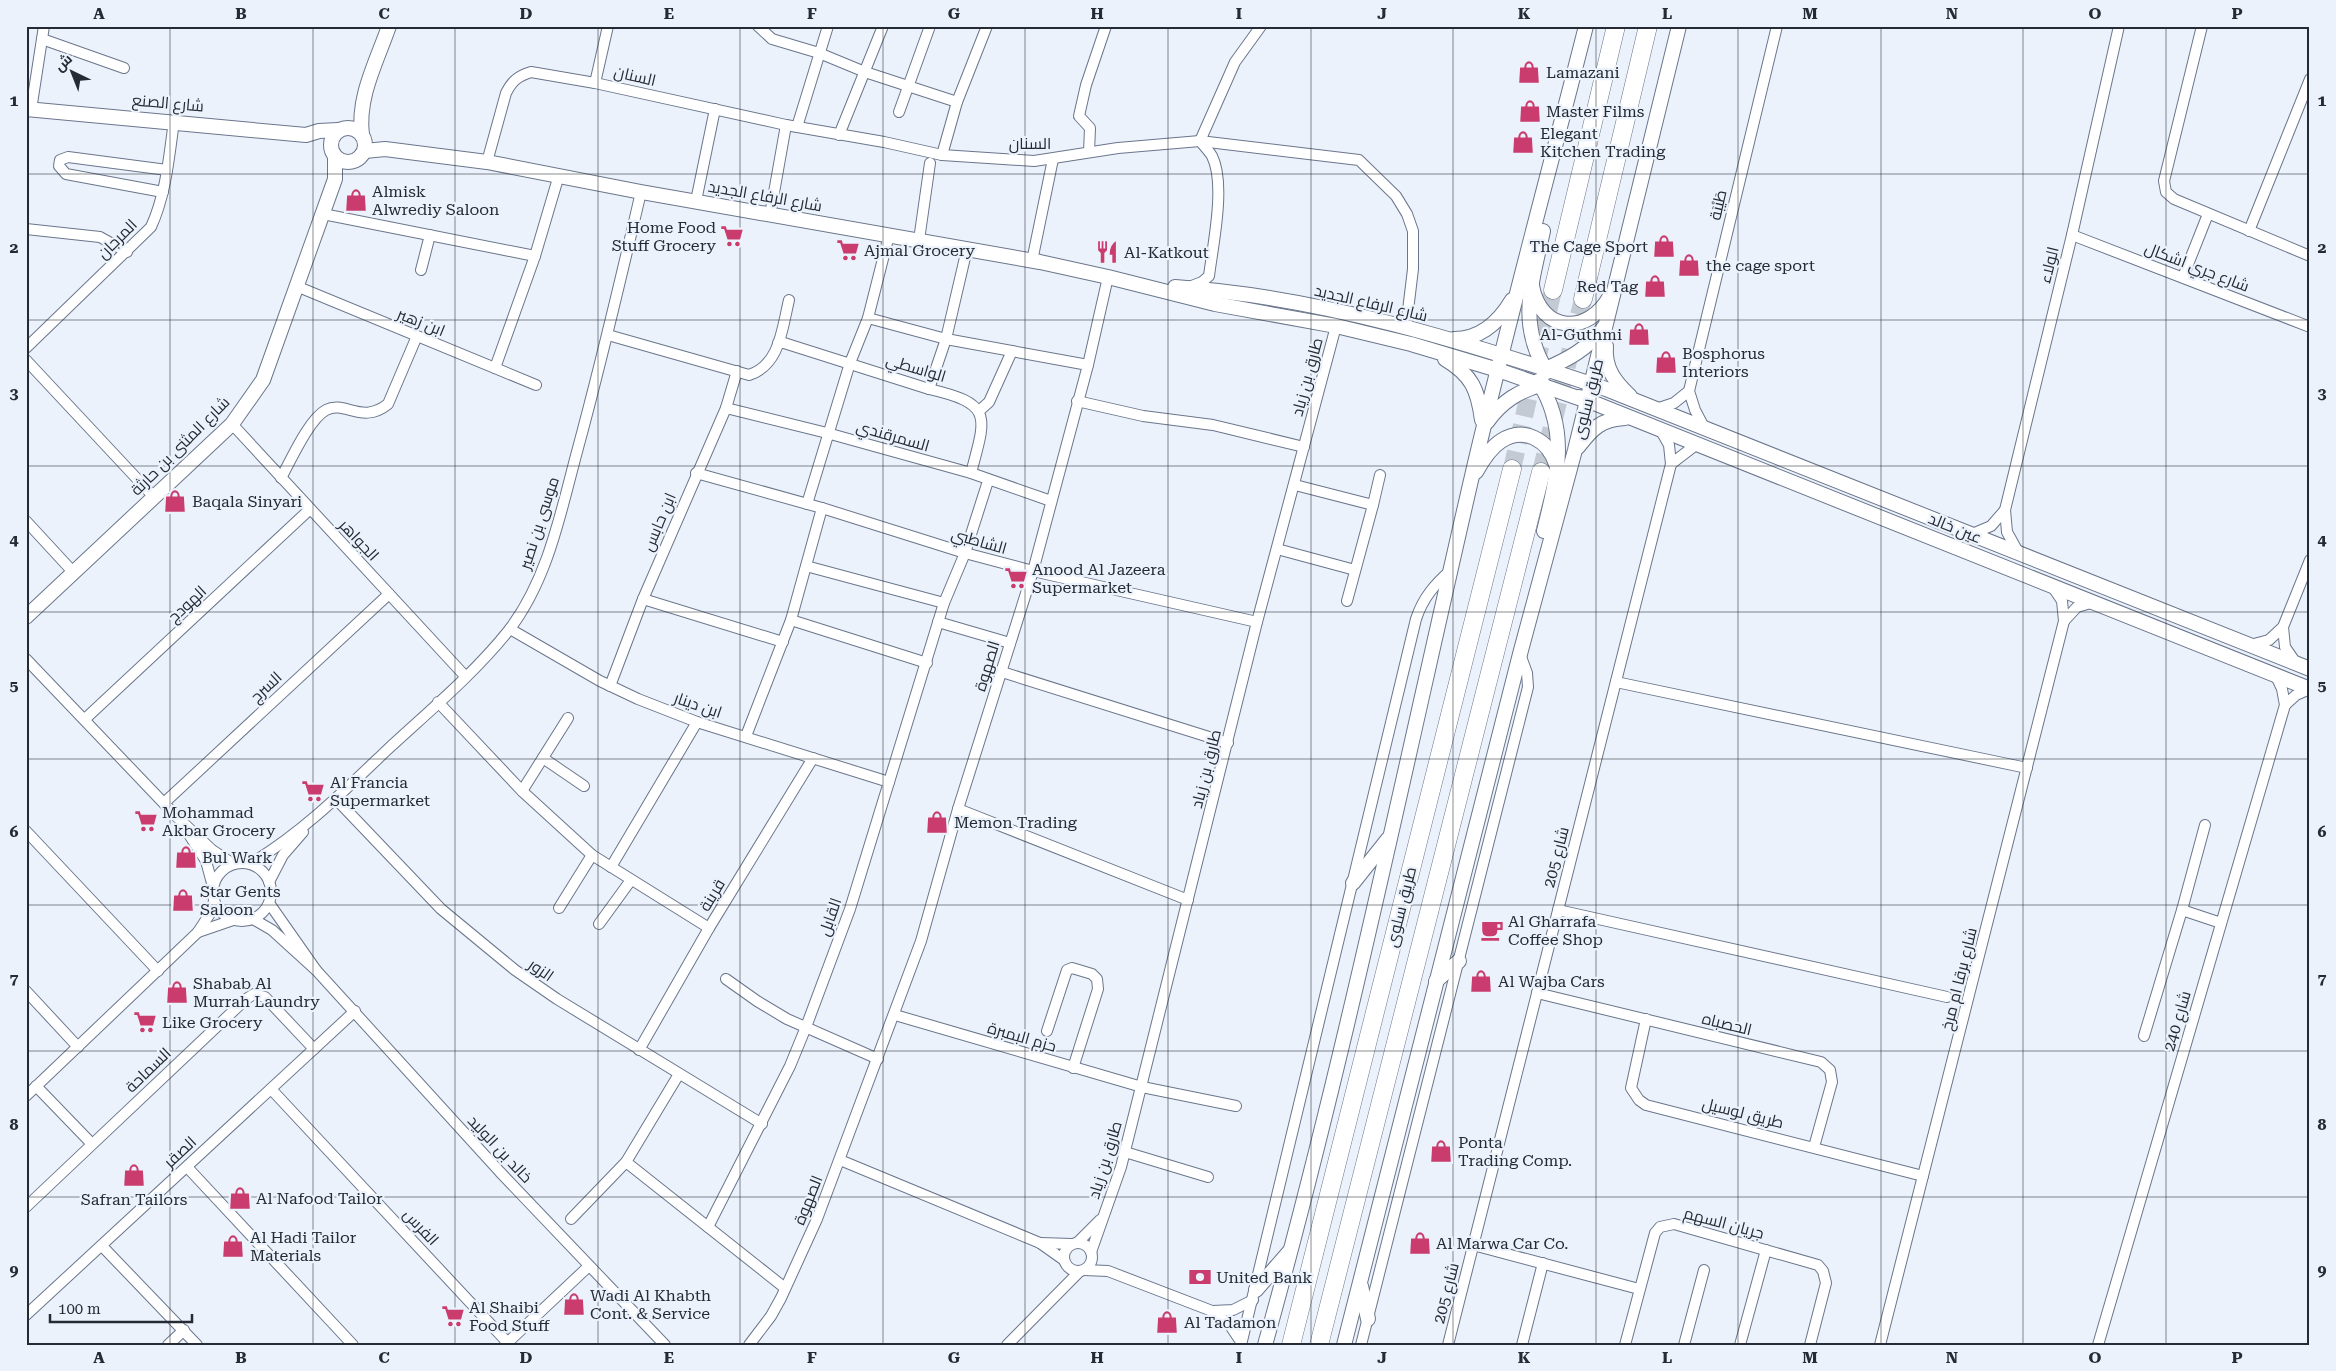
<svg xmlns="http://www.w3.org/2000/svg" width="2336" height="1371" font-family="'Roboto Serif',Cairo,serif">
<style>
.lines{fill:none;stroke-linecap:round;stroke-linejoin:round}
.highway-tunnel{stroke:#c4cad4;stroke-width:18;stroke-dasharray:18 9;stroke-linecap:butt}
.street-casing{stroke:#6a768c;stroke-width:12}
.secondary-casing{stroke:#6a768c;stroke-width:16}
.highway-casing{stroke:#6a768c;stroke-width:19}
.street{stroke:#fff;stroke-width:10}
.secondary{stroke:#fff;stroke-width:14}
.highway{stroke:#fff;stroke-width:18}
.grid{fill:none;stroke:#252b34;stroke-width:1;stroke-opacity:0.55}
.labels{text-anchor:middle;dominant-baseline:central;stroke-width:4.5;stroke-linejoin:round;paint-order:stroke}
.poi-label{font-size:16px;fill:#252b34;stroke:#ecf2fc;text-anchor:start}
.street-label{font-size:16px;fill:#252b34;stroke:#ecf2fc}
.neatline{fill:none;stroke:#252b34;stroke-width:2}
.grid-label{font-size:16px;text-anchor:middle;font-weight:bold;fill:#252b34}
</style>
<rect width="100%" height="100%" fill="#ecf2fc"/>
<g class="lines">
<g class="highway-tunnel">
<path d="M1512 469 1553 290"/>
<path d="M1541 472 1583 299"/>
</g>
<defs>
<g id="street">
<path d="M758 26 772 39 819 53 865 72 957 102"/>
<path d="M2202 26 2164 181 2166 192 2174 199 2310 256"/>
<path d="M42 39 124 68"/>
<path d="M595 83 608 26"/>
<path d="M31 110 44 26"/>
<path d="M899 112 930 26"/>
<path d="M797 127 828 26"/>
<path d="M839 135 883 26"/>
<path d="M1200 141 1235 62 1261 26"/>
<path d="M1089 152 1090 128 1079 116 1086 85 1106 26"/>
<path d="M942 155 957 102 987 26"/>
<path d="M487 162 506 93C512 81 518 76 531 72L595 83 786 125 884 142 942 155 1034 161 1118 148 1200 141 1359 160 1396 196 1407 214 1413 231V269L1406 327"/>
<path d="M163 192 66 174 59 166 60 160 68 157 167 170"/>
<path d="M696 201 715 109"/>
<path d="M323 214 535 256"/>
<path d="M770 215 786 125"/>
<path d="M26 229 100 237 127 252"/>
<path d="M2249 231 2310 79"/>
<path d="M2072 235 2310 327"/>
<path d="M919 240 930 163"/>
<path d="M1032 261 1053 159"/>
<path d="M421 270 430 235"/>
<path d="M2183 277 2208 214"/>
<path d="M296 286 536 385"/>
<path d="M1189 287 1202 282 1209 276C1213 244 1226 184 1212 156 1209 151 1204 146 1200 141"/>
<path d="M868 318 946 339 1088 365"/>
<path d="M608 335 749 375C780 365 782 329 789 300"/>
<path d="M778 343H784L929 389C994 404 986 416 971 473"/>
<path d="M26 348 151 227C166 194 169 157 174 121"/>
<path d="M26 360 154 497"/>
<path d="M495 368 535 256 559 175"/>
<path d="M929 389 946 339 967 249"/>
<path d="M1077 401 1143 416 1213 425 1304 447"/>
<path d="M726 408 827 433 971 473 1051 501"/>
<path d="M1656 409 1674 403 1689 391"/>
<path d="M979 411 989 402 1012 351"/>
<path d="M232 424 465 676"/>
<path d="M1704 427 1695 410 1689 391 1777 26"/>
<path d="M1671 464 1697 444"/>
<path d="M696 473 822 508 965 553 1033 571 1257 622"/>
<path d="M281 478C291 460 309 419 326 410 345 400 362 425 388 404L417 336"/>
<path d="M1295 485 1373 505 1347 601"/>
<path d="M807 504 850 363 868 318 889 235"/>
<path d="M1373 505 1380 475"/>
<path d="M26 521 74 573"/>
<path d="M1972 534 1991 526 2005 510"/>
<path d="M1277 549 1355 570"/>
<path d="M2018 552 2007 532 2005 510 2072 235 2119 26"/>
<path d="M806 566 944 603"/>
<path d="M643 599 783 642"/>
<path d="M791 620 927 663"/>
<path d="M2064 621 2077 607 2094 602"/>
<path d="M938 622 1010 643"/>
<path d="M2283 627 2285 647 2296 663"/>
<path d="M510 629 600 681 638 699 697 722 889 782"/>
<path d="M2250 645 2269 640 2283 627 2310 560"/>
<path d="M26 659 176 816 212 850 233 864"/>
<path d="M1002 672 1228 743"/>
<path d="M1616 682 2027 768"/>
<path d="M610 686 643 599 726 408 737 371"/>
<path d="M438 702 522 791 592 855 709 928"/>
<path d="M2285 705 2296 695 2310 689"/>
<path d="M85 719 309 510"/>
<path d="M746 736 791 620 822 508"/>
<path d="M543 758 584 786"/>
<path d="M522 791 568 718"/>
<path d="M336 799 441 909 515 970 557 999 762 1124"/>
<path d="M164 803 389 594"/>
<path d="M958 809 1188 900"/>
<path d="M26 831 158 971"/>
<path d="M190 836 206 861 213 887"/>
<circle cx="242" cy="892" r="29"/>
<path d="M250 864C302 833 344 791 387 750 428 712 474 674 509 630 549 578 561 510 578 448 601 363 621 278 641 192"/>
<path d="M611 867 697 722"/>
<path d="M269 882 283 855 303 832"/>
<path d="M559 908 592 855"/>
<path d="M1558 910 1947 997"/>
<path d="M2182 910 2205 825"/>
<path d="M253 919 272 930 316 970 269 903"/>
<path d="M599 924 631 880"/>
<path d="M198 932 233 920"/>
<path d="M316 970 500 1172 665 1345"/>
<path d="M726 979 757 1001 787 1019 878 1059"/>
<path d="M26 991 78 1047"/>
<path d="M1537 993 1821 1062 1830 1070 1832 1082 1814 1147"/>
<path d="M895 1015 1142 1087 1236 1106"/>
<path d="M1646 1019 1631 1088 1639 1100 1646 1105 1923 1176"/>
<path d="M1047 1031 1067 970 1072 968 1092 974 1097 979 1098 989 1073 1068"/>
<path d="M2144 1036 2182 910 2221 923"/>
<path d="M639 1050 709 928 813 758"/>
<path d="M36 1086 92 1144"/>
<path d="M271 1089 508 1343"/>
<path d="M26 1096 198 932 211 912 214 901"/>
<path d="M1125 1152 1208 1177"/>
<path d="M840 1160 1040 1243 1064 1260"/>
<path d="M626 1162 785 1288"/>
<path d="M187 1167 353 1345"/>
<path d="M26 1207 246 999 254 994 265 997 314 1049"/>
<path d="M571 1219 626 1162 679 1074"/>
<path d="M708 1227 790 1066 806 1027 850 909 944 603 965 553 988 481"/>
<path d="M1040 1243 1072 1244"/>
<path d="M1077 1243 1100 1220"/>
<circle cx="1078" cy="1257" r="14"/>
<path d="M1473 1245 1639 1289"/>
<path d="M102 1246 197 1345"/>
<path d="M1091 1252 1121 1167 1257 622 1336 326"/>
<path d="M1084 1270 1108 1271 1212 1311 1229 1324 1241 1342"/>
<path d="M1213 1311 1233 1310 1253 1300"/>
<path d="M26 1315 355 1011"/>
<path d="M168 1345 184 1330"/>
<path d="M505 1345 589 1266"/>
<path d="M749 1345 771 1316 781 1298 817 1219 921 941 958 809 1033 571 1088 365 1108 277"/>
<path d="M1007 1345 1080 1271"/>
<path d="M1241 1345 1416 619C1423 598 1434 585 1451 570"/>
<path d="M1361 1345 1528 687 1527 673 1520 654"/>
<path d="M1448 1345 1671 464 1669 445 1660 429"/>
<path d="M1522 1345 1543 1263"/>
<path d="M1625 1345 1655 1233 1660 1227 1674 1224 1818 1265 1823 1271 1826 1283 1810 1345"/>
<path d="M1684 1345 1704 1270"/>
<path d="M1740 1345 1766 1250"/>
<path d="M1880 1345 2064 621 2062 601 2052 586"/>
<path d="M2098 1345 2285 705 2282 689 2275 674"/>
</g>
<g id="secondary">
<path d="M26 109 306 135 319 131 338 130"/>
<circle cx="348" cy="145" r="17"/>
<path d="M362 135C357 97 377 61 389 26"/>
<path d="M359 158 365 151 385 149 487 162 641 192 1040 262 1108 277 1215 304 1336 326 1411 344 1498 370 1587 401"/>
<path d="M1543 231C1532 282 1517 324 1547 372"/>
<path d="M1532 286C1541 333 1588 336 1610 296"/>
<path d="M1175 287C1323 297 1466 342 1606 389L2310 669"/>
<path d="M1454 339C1480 339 1499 322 1512 300"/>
<path d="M1606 346C1604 368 1615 382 1630 396"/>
<path d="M1445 359C1472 375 1478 390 1482 420"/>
<path d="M1543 370C1567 360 1588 349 1604 327"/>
<path d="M1538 381C1570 430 1557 478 1544 531"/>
<path d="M1579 397 2310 689"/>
<path d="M1487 422C1502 401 1519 391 1543 384"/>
<path d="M1578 447C1592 429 1601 419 1625 418"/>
<path d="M1476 472C1482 461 1490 448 1501 441 1524 426 1548 440 1556 464"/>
<path d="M26 617 232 424 263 380 335 179V157"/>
<path d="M1353 883 1388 839"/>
<path d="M1436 981 1459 961"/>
<path d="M1361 1286 1368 1319"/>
<path d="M1256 1290 1289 1252"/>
<path d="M1265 1345C1345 1058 1405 766 1472 476 1507 325 1548 176 1586 26"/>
<path d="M1344 1345 1520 654 1575 450 1679 26"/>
</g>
<g id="highway">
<path d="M1553 290 1616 26"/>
<path d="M1583 299 1648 26"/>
<path d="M1291 1345 1512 469"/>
<path d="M1319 1345 1541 472"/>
</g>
</defs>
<use href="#street" class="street-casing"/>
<use href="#secondary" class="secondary-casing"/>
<use href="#highway" class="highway-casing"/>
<use href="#street" class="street"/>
<use href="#secondary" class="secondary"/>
<use href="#highway" class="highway"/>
</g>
<path class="grid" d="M170 26V1345M313 26V1345M455 26V1345M598 26V1345M740 26V1345M883 26V1345M1025 26V1345M1168 26V1345M1311 26V1345M1453 26V1345M1596 26V1345M1738 26V1345M1881 26V1345M2023 26V1345M2166 26V1345M26 174H2310M26 320H2310M26 466H2310M26 612H2310M26 759H2310M26 905H2310M26 1051H2310M26 1197H2310"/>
<defs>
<symbol id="shop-bare" viewBox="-9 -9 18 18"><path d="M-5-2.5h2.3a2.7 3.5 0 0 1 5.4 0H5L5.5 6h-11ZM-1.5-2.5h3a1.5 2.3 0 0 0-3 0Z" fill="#c93c6d" stroke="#ecf2fc" stroke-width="2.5" paint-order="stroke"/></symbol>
<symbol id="supermarket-bare" viewBox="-9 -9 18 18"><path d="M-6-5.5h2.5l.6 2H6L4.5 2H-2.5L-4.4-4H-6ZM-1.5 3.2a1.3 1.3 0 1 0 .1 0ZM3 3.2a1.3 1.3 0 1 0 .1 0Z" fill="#c93c6d" stroke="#ecf2fc" stroke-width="2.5" paint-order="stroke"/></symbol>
<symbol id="restaurant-bare" viewBox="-9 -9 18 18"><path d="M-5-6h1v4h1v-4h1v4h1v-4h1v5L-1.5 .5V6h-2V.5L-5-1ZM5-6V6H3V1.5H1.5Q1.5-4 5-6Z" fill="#c93c6d" stroke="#ecf2fc" stroke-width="2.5" paint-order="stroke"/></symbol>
<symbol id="cafe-bare" viewBox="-9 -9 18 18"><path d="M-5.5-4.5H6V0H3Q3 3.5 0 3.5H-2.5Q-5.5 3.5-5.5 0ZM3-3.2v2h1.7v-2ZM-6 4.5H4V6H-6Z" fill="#c93c6d" stroke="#ecf2fc" stroke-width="2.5" paint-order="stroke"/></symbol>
<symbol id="bank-bare" viewBox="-9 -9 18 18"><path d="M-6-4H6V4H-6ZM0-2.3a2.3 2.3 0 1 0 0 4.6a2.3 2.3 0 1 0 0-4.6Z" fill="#c93c6d" stroke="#ecf2fc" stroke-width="2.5" paint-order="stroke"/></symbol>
</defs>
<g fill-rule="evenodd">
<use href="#shop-bare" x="1513" y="56" width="32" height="32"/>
<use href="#shop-bare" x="1514" y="95" width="32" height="32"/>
<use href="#shop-bare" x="1507" y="126" width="32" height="32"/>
<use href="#shop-bare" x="340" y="184" width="32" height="32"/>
<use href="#supermarket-bare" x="716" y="220" width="32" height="32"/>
<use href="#shop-bare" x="1648" y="230" width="32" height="32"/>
<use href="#supermarket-bare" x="832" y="234" width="32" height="32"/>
<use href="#restaurant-bare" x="1091" y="236" width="32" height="32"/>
<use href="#shop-bare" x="1673" y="249" width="32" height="32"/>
<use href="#shop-bare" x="1639" y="270" width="32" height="32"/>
<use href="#shop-bare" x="1623" y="318" width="32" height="32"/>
<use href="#shop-bare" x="1650" y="346" width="32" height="32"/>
<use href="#shop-bare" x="159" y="485" width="32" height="32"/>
<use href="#supermarket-bare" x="1000" y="562" width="32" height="32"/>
<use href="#supermarket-bare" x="297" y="775" width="32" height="32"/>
<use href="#supermarket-bare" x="130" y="805" width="32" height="32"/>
<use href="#shop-bare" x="921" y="806" width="32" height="32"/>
<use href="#shop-bare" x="170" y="841" width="32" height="32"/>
<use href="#shop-bare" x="167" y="884" width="32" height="32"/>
<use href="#cafe-bare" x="1476" y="914" width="32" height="32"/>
<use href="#shop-bare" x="1465" y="965" width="32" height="32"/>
<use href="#shop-bare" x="161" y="976" width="32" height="32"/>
<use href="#supermarket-bare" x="129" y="1006" width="32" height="32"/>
<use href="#shop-bare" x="1425" y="1135" width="32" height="32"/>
<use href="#shop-bare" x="118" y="1159" width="32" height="32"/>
<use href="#shop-bare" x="224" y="1182" width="32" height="32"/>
<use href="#shop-bare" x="1404" y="1227" width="32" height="32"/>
<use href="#shop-bare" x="217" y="1230" width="32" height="32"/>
<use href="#bank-bare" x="1184" y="1261" width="32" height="32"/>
<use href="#shop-bare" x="558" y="1288" width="32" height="32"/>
<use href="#supermarket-bare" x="437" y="1300" width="32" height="32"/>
<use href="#shop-bare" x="1151" y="1306" width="32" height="32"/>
</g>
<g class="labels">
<g class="poi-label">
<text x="1546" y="72">Lamazani</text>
<text x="1546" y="111">Master Films</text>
<text x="1540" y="133">Elegant<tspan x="1540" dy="18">Kitchen Trading</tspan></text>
<text x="372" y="191">Almisk<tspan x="372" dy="18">Alwrediy Saloon</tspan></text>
<text x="716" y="227" text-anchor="end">Home Food<tspan x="716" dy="18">Stuff Grocery</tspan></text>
<text x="1648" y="246" text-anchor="end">The Cage Sport</text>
<text x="864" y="250">Ajmal Grocery</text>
<text x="1124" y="252">Al-Katkout</text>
<text x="1706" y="265">the cage sport</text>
<text x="1638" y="286" text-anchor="end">Red Tag</text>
<text x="1622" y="334" text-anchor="end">Al-Guthmi</text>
<text x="1682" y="353">Bosphorus<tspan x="1682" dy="18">Interiors</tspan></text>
<text x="192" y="501">Baqala Sinyari</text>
<text x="1032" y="569">Anood Al Jazeera<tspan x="1032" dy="18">Supermarket</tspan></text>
<text x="330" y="782">Al Francia<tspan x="330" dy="18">Supermarket</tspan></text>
<text x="162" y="812">Mohammad<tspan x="162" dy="18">Akbar Grocery</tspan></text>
<text x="954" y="822">Memon Trading</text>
<text x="202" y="857">Bul Wark</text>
<text x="200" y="891">Star Gents<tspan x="200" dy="18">Saloon</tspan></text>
<text x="1508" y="921">Al Gharrafa<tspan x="1508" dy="18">Coffee Shop</tspan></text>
<text x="1498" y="981">Al Wajba Cars</text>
<text x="193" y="983">Shabab Al<tspan x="193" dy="18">Murrah Laundry</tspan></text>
<text x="162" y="1022">Like Grocery</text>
<text x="1458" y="1142">Ponta<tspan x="1458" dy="18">Trading Comp.</tspan></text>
<text x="256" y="1198">Al Nafood Tailor</text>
<text x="134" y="1199" text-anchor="middle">Safran Tailors</text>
<text x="250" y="1237">Al Hadi Tailor<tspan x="250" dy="18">Materials</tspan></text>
<text x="1436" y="1243">Al Marwa Car Co.</text>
<text x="1216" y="1277">United Bank</text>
<text x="590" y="1295">Wadi Al Khabth<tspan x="590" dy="18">Cont. &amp; Service</tspan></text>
<text x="469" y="1307">Al Shaibi<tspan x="469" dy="18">Food Stuff</tspan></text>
<text x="1184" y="1322">Al Tadamon</text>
</g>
<g class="street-label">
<text transform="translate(635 76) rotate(13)">السنان</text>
<text transform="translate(168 103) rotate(5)">شارع الصنع</text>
<text x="1030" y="143">السنان</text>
<text transform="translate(765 196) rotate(10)">شارع الرفاع الجديد</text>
<text transform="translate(1718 205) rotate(-77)">طَيْبَة</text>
<text transform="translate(117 239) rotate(-45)">المرجان</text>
<text transform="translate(2049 265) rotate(-76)">الولاء</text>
<text transform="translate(2197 267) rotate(21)">شارع جري اشكال</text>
<text transform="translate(1371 303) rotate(13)">شارع الرفاع الجديد</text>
<text transform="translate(421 322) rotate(22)">ابن زهير</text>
<text transform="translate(916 368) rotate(17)">الواسطي</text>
<text transform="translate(1307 377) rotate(-75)">طارق بن زياد</text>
<text transform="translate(1588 399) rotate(-76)">طريق سلوى</text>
<text transform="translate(893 436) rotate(16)">السمرقندي</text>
<text transform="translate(180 446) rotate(-45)">شارع المثنى بن حارثة</text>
<text transform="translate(659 522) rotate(-67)">ابن حابس</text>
<text transform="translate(539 523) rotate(-72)">موسى بن نصير</text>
<text transform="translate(1955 528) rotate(22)">عين خالد</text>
<text transform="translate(359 540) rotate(47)">الجواهر</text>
<text transform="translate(979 541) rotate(16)">الشاطبي</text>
<text transform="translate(187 604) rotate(-43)">الهودج</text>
<text transform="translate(987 666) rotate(-73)">الصهوة</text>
<text transform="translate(266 687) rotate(-43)">السرج</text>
<text transform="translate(698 705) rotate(19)">ابن دينار</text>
<text transform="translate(1206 769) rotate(-76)">طارق بن زياد</text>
<text transform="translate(1556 857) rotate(-76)">شارع 205</text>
<text transform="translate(712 895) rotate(-59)">قرينة</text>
<text transform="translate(1401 907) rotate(-76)">طريق سلوى</text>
<text transform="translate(830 917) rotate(-71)">القابل</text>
<text transform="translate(541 970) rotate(35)">الزور</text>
<text transform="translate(1959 979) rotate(-76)">شارع برقا ام مرخ</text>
<text transform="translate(2177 1021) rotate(-74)">شارع 240</text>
<text transform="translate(1727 1024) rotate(14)">الحصباه</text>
<text transform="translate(1022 1037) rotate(16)">حزم البمبرة</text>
<text transform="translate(148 1070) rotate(-44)">السماحة</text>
<text transform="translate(1743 1113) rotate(14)">طريق لوسيل</text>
<text transform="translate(500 1149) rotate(47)">خالد بن الوليد</text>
<text transform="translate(180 1152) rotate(-43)">الصقر</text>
<text transform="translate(1105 1160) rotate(-73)">طارق بن زياد</text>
<text transform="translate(808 1200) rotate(-68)">الصهوة</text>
<text transform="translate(1724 1223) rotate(15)">جريان السهم</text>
<text transform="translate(421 1227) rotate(47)">الفرس</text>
<text transform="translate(1446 1293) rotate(-76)">شارع 205</text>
</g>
</g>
<rect width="2336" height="1371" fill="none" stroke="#ecf2fc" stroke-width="55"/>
<g transform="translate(72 72) rotate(317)" stroke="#ecf2fc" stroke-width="4" paint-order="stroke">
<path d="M0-4L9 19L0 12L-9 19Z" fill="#252b34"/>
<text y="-8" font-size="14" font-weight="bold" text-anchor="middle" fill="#252b34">ش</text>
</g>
<path d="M50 1314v8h142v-8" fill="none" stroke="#252b34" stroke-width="2.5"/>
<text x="58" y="1314" font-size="15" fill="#252b34" stroke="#ecf2fc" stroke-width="4" paint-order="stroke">100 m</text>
<rect x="28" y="28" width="2280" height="1316" class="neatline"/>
<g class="grid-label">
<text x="99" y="19">A</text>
<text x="241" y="19">B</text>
<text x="384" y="19">C</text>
<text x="526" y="19">D</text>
<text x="669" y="19">E</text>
<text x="812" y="19">F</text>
<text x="954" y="19">G</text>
<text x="1097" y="19">H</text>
<text x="1239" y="19">I</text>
<text x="1382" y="19">J</text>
<text x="1524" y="19">K</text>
<text x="1667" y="19">L</text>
<text x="1810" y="19">M</text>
<text x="1952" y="19">N</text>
<text x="2095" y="19">O</text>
<text x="2237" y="19">P</text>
<text x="14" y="106">1</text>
<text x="2322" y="106">1</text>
<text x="14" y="253">2</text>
<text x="2322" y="253">2</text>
<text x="14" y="399">3</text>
<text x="2322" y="399">3</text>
<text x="14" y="545">4</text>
<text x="2322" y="545">4</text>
<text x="14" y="691">5</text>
<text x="2322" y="691">5</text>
<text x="14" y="837">6</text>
<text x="2322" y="837">6</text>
<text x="14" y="984">7</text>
<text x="2322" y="984">7</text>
<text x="14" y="1130">8</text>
<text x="2322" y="1130">8</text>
<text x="14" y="1276">9</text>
<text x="2322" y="1276">9</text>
<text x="99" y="1363">A</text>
<text x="241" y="1363">B</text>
<text x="384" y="1363">C</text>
<text x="526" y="1363">D</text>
<text x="669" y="1363">E</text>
<text x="812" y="1363">F</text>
<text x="954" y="1363">G</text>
<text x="1097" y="1363">H</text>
<text x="1239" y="1363">I</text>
<text x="1382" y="1363">J</text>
<text x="1524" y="1363">K</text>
<text x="1667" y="1363">L</text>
<text x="1810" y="1363">M</text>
<text x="1952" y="1363">N</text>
<text x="2095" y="1363">O</text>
<text x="2237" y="1363">P</text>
</g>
</svg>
